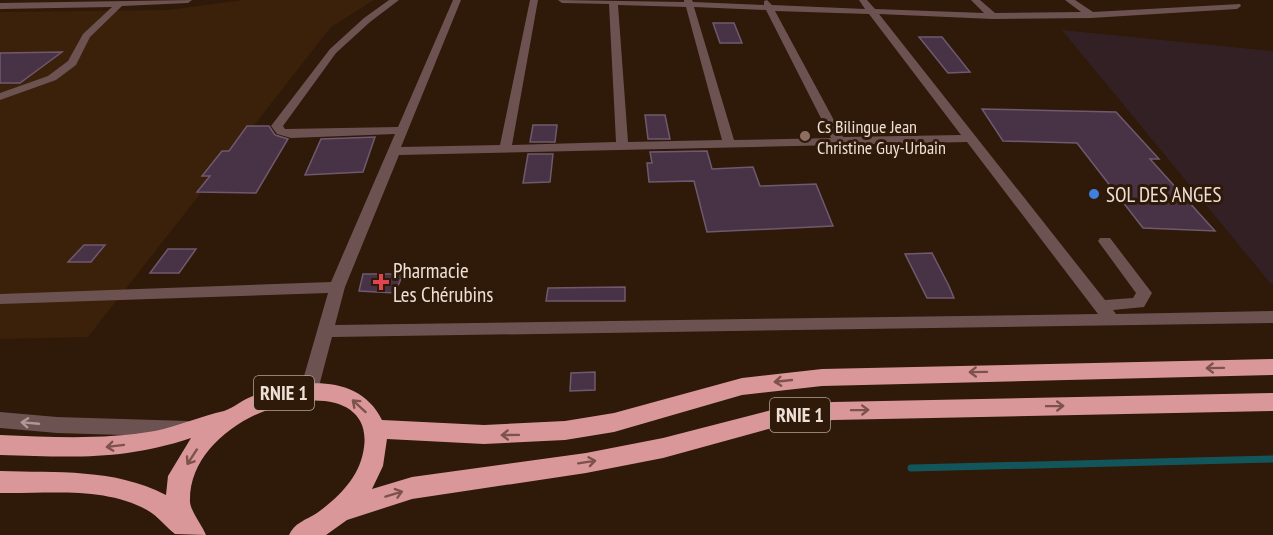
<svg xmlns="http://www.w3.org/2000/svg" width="1273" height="535" font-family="'PT Sans Narrow',sans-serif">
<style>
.commercial{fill:#332025}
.built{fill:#3b200a}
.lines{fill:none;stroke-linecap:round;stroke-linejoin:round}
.stream{stroke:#12565c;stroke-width:7}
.building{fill:#483346;stroke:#70596e;stroke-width:1.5}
.minor{fill:#6d5252;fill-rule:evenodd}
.highway{fill:#da9799;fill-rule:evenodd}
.oneway{stroke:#7c524a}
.oneway2{stroke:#ae9994}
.education-dot{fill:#8d6e63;stroke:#2f1909;stroke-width:2}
.shop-dot{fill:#3f7fe0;stroke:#2f1909;stroke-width:2}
.health-dot{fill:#e0444e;stroke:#2f1909;stroke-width:2}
.labels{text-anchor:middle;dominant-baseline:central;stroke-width:6;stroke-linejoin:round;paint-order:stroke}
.far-poi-label{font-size:18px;fill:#efe0d6;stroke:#2f1909;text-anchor:start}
.shield{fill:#2f1909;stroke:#b5a498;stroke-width:1.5}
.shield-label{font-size:20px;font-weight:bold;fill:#efe0d6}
.poi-label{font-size:21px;fill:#efe0d6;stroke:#2f1909;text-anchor:start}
</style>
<rect width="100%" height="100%" fill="#2f1909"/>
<path class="commercial" d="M1062 30 1273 51V284H1271Z"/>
<path class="built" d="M243 0H374L331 27 88 337 0 339V12L168 10Z"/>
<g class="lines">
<path class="stream" d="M911 468 1273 459"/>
</g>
<g class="building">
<path d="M713 23H734L742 43H720Z"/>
<path d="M919 37H942L970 72 948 73Z"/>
<path d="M62 52 20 83H0V53Z"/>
<path d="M982 109 1116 112 1159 159H1150L1215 231 1143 228 1077 143 1003 141Z"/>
<path d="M645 115H665L670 139H648Z"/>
<path d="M533 125H557L555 142H530Z"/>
<path d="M247 126H269L275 135 288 139 256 193 197 192 210 176H202L222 151H229Z"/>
<path d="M375 137 363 172 305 175 321 139Z"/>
<path d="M707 151 712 169 753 167 760 186 816 184 833 226 707 232 694 181 649 182 647 163H652L650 152Z"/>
<path d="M528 154H553L550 182 523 183Z"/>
<path d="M84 245H105L91 262H68Z"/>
<path d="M168 249H196L179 273H150Z"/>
<path d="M932 253 949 286 954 298H927L905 254Z"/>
<path d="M363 274H403L395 293 359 291Z"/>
<path d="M625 287V301H546L548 288Z"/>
<path d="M595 372V390L570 391 571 373Z"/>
</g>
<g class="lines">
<g class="minor">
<path d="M192 0 188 3 122 6 90 37 76 65 56 80 0 100V93L48 76 68 61 83 34 112 7 0 9V3Z"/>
<path d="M389 0H399L370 22 336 53 283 126 285 129 398 127 453 0H461L401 147 500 145 530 0H538L512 145 616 142 609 4 562 3 558 0 684 2V0H692L693 2 764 5V1L767 0 772 5 865 9 859 0H867L875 9 984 13 971 0H980L995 13 1081 12 1065 0H1075L1093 12 1240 4 1241 6 1237 9 1091 18 993 19 879 14 1105 300 1133 298 1136 293 1098 241 1100 238H1110L1152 293 1144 307 1113 310 1116 314 1273 311V323L332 337 318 390 315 395 309 397 303 395 300 390 328 293 0 304V294L331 282 395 134 291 138 277 134 271 126 330 49 364 18ZM618 5 686 7 722 140 628 142ZM694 7 766 10 831 138 734 140ZM775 11 869 14 961 135 843 137ZM967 142 1098 314 335 325 345 287 399 155Z"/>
<path d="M0 412 57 417 188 421 195 423 197 429 195 435 188 437 57 433 0 428Z"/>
</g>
<path class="highway" d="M1273 359V375L822 386 742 395 614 432 565 440 484 444 387 439 383 466 372 489 412 477 586 453 663 438 779 408 833 402 1273 393V411L833 420 779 426 663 458 586 473 412 499 347 520 326 535H289C294 523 306 520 317 513 338 498 358 478 363 453 384 357 187 404 190 502 191 512 202 525 206 535L175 534C166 527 158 516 147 510 104 486 47 494 0 493V471C57 473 114 468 166 495L168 476 191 438C122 461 71 457 0 455V435C52 437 103 440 155 431 178 426 202 416 224 411 234 408 243 399 253 396 295 380 358 371 382 420L484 425 565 421 614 413 742 378 822 369Z"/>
</g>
<defs><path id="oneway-shaft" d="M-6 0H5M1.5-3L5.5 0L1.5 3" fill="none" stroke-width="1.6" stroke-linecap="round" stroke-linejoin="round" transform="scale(1.5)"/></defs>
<g class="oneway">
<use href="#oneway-shaft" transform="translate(1215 368) rotate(179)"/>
<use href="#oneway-shaft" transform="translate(978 372) rotate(179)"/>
<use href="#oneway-shaft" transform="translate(783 381) rotate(174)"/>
<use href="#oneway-shaft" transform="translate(359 406) rotate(-138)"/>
<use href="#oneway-shaft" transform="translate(1055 406) rotate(-1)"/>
<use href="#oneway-shaft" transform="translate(860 410) rotate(-1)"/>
<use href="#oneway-shaft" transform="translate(510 435) rotate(179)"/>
<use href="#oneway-shaft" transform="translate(115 446) rotate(173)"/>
<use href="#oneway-shaft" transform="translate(192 457) rotate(123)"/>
<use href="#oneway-shaft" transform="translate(587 462) rotate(-9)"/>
<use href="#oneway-shaft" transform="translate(394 494) rotate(-17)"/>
</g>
<use class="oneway2" href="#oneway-shaft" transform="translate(30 423) rotate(-175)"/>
<circle class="education-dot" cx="805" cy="136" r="6"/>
<circle class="shop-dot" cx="1094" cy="194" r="6"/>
<path class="health-dot" d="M378 273h6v6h6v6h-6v6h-6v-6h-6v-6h6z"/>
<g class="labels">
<g class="far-poi-label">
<text x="817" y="126">Cs Bilingue Jean<tspan x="817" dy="21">Christine Guy-Urbain</tspan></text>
</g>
<g class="shield">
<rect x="254" y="376" width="60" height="34" rx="4.5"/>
<rect x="770" y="398" width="60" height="34" rx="4.5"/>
</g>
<g class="shield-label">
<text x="284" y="393">RNIE 1</text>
<text x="800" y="415">RNIE 1</text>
</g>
<g class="poi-label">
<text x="1106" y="194">SOL DES ANGES</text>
<text x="393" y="270">Pharmacie<tspan x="393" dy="24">Les Chérubins</tspan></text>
</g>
</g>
</svg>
